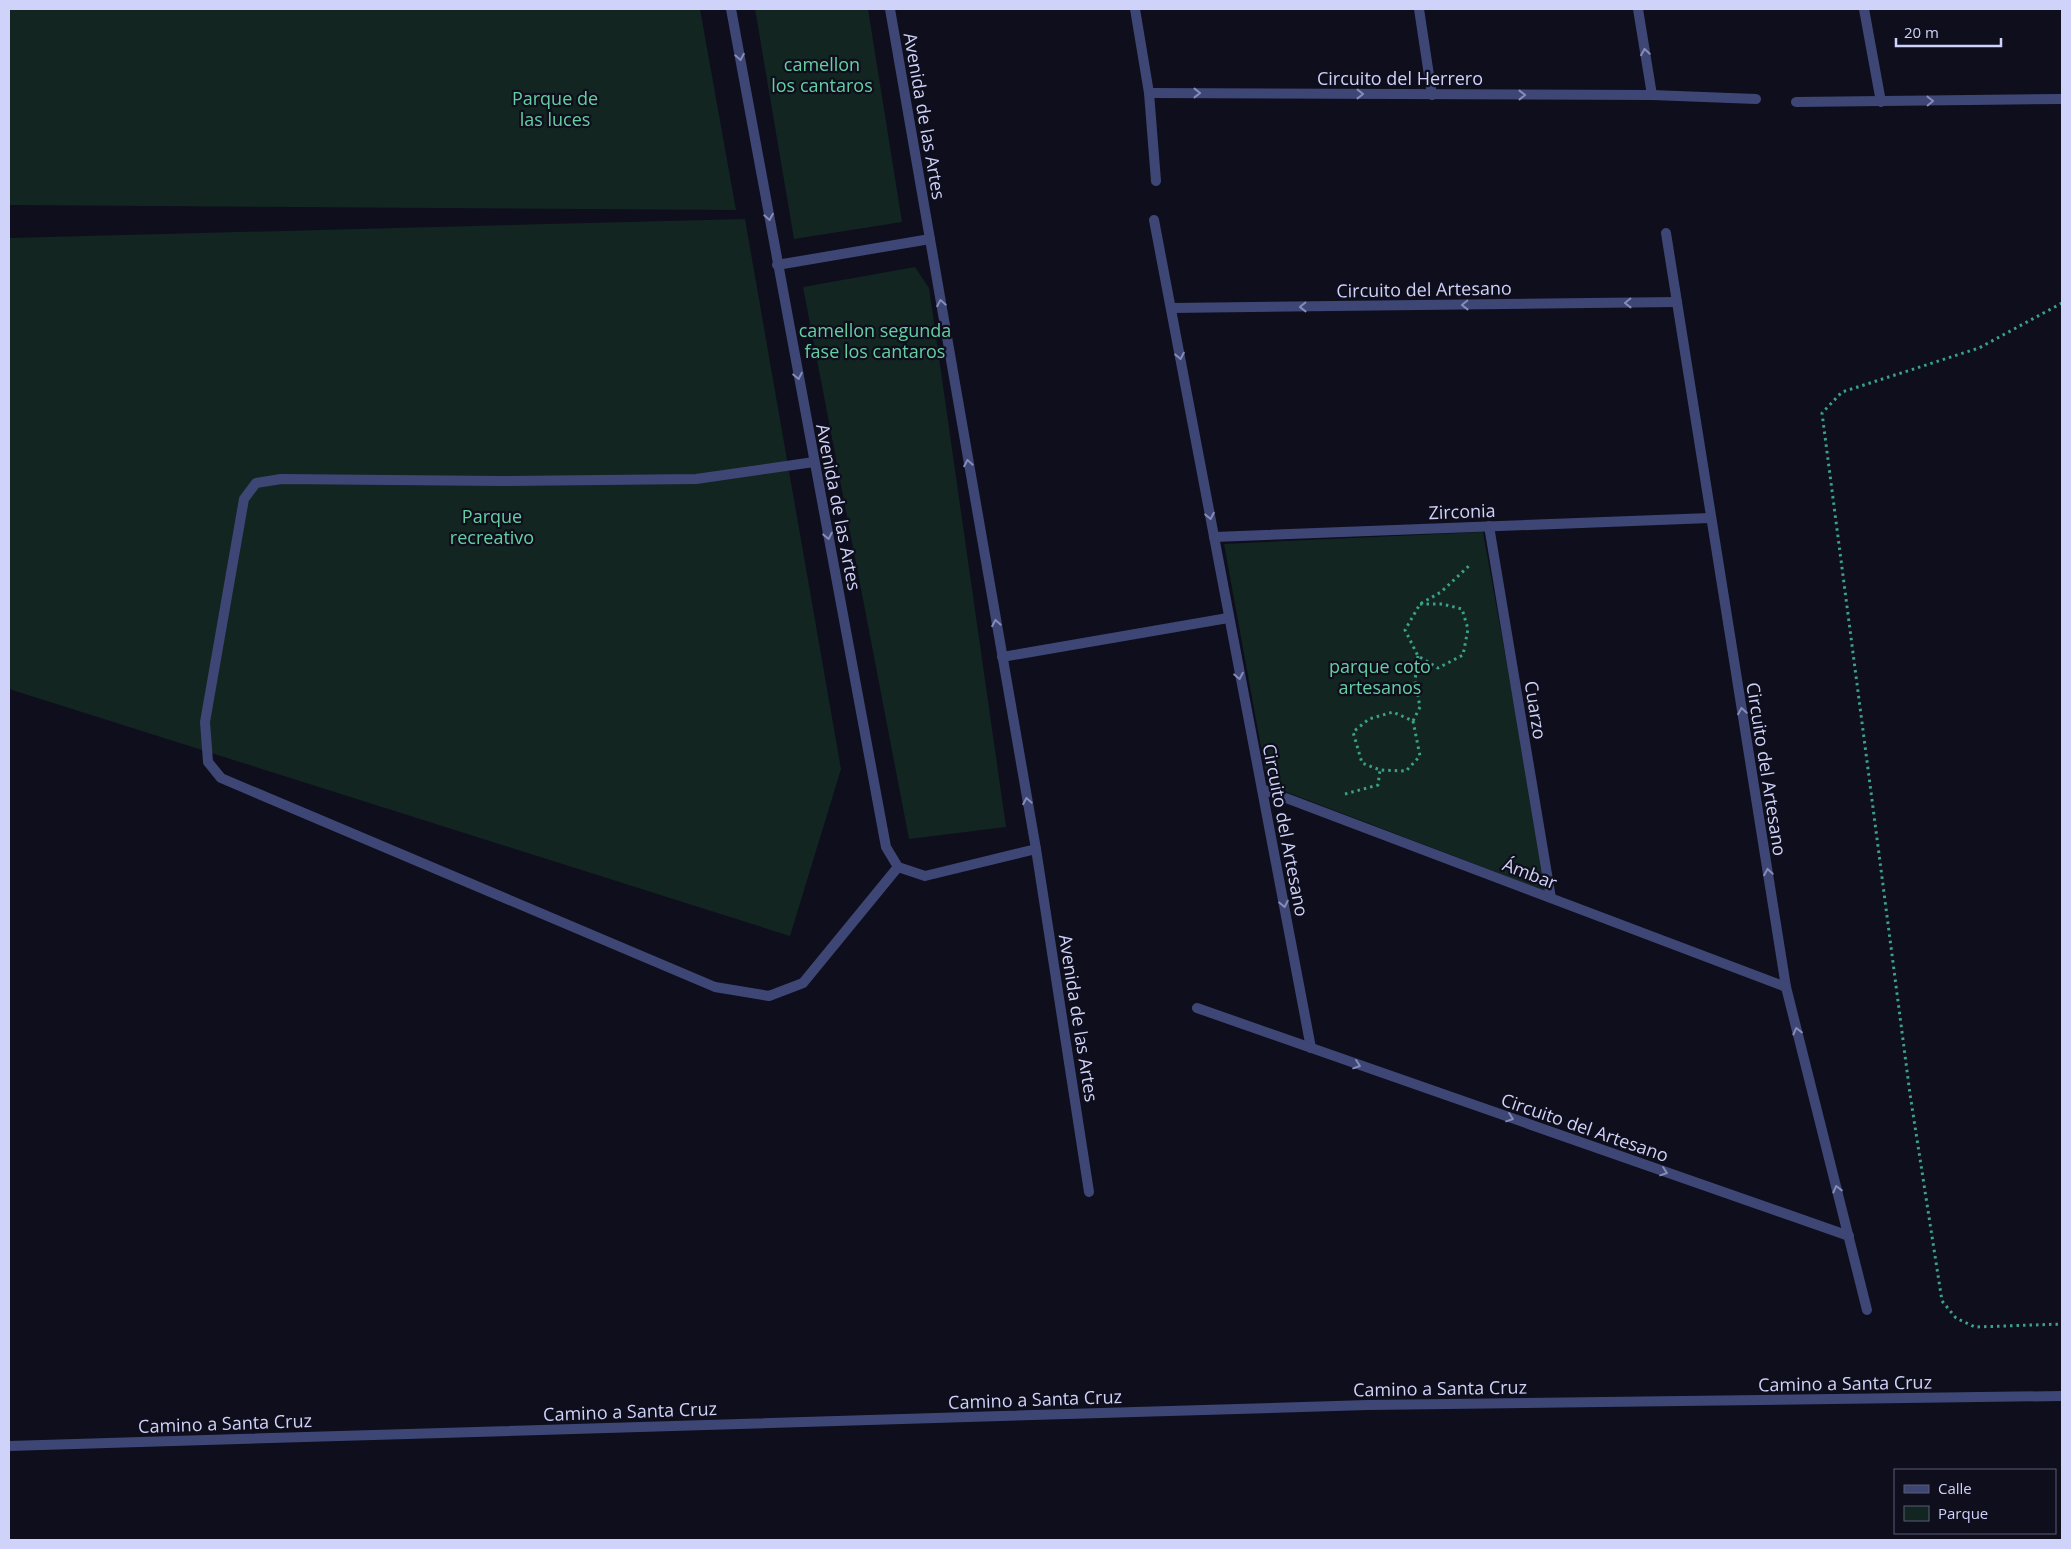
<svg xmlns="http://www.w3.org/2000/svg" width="2071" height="1549" font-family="'Open Sans',sans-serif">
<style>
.green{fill:#122521}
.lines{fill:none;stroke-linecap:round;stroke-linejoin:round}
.path{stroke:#3ba188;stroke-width:3;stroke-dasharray:2.5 4;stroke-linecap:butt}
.service{stroke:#3e4675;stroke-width:10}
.minor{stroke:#3e4675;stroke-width:10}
.tertiary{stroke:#3e4675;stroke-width:10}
.oneway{stroke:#868cb7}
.labels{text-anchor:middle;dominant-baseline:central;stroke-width:4.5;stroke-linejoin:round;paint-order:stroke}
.park-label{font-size:18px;fill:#65cfa2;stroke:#0e0e1c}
.street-label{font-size:18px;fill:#cfd2f9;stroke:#0e0e1c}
</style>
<rect width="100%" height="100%" fill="#0e0e1c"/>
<g class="green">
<path d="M9 9H700L736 210 9 205Z"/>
<path d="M755 9H868L902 222 794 239Z"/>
<path d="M745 219 841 769 790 936 9 689V238Z"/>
<path d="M915 267 929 288 1006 827 909 839 803 287Z"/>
<path d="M1483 532 1548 892 1268 785 1224 544Z"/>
</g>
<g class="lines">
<g class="path">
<path d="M2062 303 1979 348 1842 392 1822 413 1910 1094 1942 1301 1956 1318 1975 1327 2062 1324"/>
<path d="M1420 604H1442L1462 609 1468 629 1463 655 1438 668 1418 656 1405 630 1420 604 1441 592 1471 564"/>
<path d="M1413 721 1420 756 1406 771 1380 770 1362 763 1353 732 1369 719 1393 712 1413 721 1420 707 1415 681 1418 656"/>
<path d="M1345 794 1378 785 1380 770"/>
</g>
<path class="service" d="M814 462 696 479 501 481 281 479 256 483 244 499 205 722 208 762 221 778 715 987 769 996 803 983 898 867"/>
<g class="minor">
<path d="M1135 9 1149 93 1156 181"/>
<path d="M1419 9 1432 95"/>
<path d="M1638 9 1652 95"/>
<path d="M1864 9 1881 102"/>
<path d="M1149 93 1652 95 1756 99"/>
<path d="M1796 102 2062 99"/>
<path d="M1154 220 1311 1048"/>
<path d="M1666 233 1786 987 1867 1310"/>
<path d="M1171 308 1677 302"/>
<path d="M1489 526 1551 898"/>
<path d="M1214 537 1710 518"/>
<path d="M1002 657 1228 618"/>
<path d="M1262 789 1786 987"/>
<path d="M1036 849 1089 1192"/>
<path d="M1197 1008 1849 1236"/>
</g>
<g class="tertiary">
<path d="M731 9 886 847 898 867 925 876 1036 849 890 9"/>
<path d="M777 265 930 239"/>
<path d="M9 1446 1368 1405 2062 1396"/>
</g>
</g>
<defs><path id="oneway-chevron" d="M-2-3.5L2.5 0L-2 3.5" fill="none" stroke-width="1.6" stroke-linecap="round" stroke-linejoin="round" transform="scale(1.25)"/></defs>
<g class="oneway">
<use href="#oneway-chevron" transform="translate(1645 52) rotate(-99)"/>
<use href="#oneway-chevron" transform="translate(740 57) rotate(80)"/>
<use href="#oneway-chevron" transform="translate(1197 93)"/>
<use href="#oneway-chevron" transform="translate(1360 94)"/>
<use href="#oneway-chevron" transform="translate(1522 95)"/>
<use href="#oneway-chevron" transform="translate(1930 101) rotate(-1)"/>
<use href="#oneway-chevron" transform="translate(769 217) rotate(80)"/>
<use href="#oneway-chevron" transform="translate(941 303) rotate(-100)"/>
<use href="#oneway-chevron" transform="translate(1628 303) rotate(179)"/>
<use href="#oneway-chevron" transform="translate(1465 305) rotate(179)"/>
<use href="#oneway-chevron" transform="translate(1303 307) rotate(179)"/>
<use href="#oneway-chevron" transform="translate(1180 356) rotate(79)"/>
<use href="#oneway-chevron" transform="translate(798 376) rotate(79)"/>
<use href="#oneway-chevron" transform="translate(968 463) rotate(-100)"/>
<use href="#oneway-chevron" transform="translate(1210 516) rotate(79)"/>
<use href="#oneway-chevron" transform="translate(828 536) rotate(79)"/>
<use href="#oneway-chevron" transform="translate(996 623) rotate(-100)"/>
<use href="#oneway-chevron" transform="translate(1239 676) rotate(79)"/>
<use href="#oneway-chevron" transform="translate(1742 711) rotate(-99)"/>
<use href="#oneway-chevron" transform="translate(1027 801) rotate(-100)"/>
<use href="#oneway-chevron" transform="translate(1768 872) rotate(-99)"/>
<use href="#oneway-chevron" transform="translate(1284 904) rotate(79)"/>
<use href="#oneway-chevron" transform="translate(1797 1031) rotate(-104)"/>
<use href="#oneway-chevron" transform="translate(1357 1065) rotate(19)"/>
<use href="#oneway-chevron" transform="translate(1510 1118) rotate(19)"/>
<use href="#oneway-chevron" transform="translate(1664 1172) rotate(19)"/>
<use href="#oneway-chevron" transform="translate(1837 1189) rotate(-104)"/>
</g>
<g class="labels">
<g class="park-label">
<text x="822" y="64">camellon<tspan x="822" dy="21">los cantaros</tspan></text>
<text x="555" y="98">Parque de<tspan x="555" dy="21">las luces</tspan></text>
<text x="875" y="330">camellon segunda<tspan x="875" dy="21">fase los cantaros</tspan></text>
<text x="492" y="516">Parque<tspan x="492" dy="21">recreativo</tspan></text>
<text x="1380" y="666">parque coto<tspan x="1380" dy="21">artesanos</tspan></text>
</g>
<g class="street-label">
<text x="1400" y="78">Circuito del Herrero</text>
<text transform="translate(925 116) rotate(80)">Avenida de las Artes</text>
<text transform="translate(1424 289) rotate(-1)">Circuito del Artesano</text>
<text transform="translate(839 507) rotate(79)">Avenida de las Artes</text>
<text transform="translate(1462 511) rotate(-2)">Zirconia</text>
<text transform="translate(1536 710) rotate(81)">Cuarzo</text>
<text transform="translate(1767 769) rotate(81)">Circuito del Artesano</text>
<text transform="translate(1286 830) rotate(79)">Circuito del Artesano</text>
<text transform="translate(1530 873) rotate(21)">Ámbar</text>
<text transform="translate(1079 1018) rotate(81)">Avenida de las Artes</text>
<text transform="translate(1585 1127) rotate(19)">Circuito del Artesano</text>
<text transform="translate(1845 1383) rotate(-1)">Camino a Santa Cruz</text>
<text transform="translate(1440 1388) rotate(-1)">Camino a Santa Cruz</text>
<text transform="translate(1035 1399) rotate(-2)">Camino a Santa Cruz</text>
<text transform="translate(630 1411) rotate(-2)">Camino a Santa Cruz</text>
<text transform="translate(225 1423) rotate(-2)">Camino a Santa Cruz</text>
</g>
</g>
<rect width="2071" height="1549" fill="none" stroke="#cfd2f9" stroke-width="20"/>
<rect x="1894" y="1469" width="162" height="65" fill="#0e0e1c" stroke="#5b5c74"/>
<rect x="1904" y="1485" width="25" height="8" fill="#3e4675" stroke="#5b5c74"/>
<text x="1938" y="1494" font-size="15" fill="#cfd2f9">Calle</text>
<rect x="1904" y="1506" width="25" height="15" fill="#122521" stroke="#5b5c74"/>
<text x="1938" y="1519" font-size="15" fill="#cfd2f9">Parque</text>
<path d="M1896 38v8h105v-8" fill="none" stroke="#cfd2f9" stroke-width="2.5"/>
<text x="1904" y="38" font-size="15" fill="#cfd2f9" stroke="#0e0e1c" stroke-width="4" paint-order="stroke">20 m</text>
</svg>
